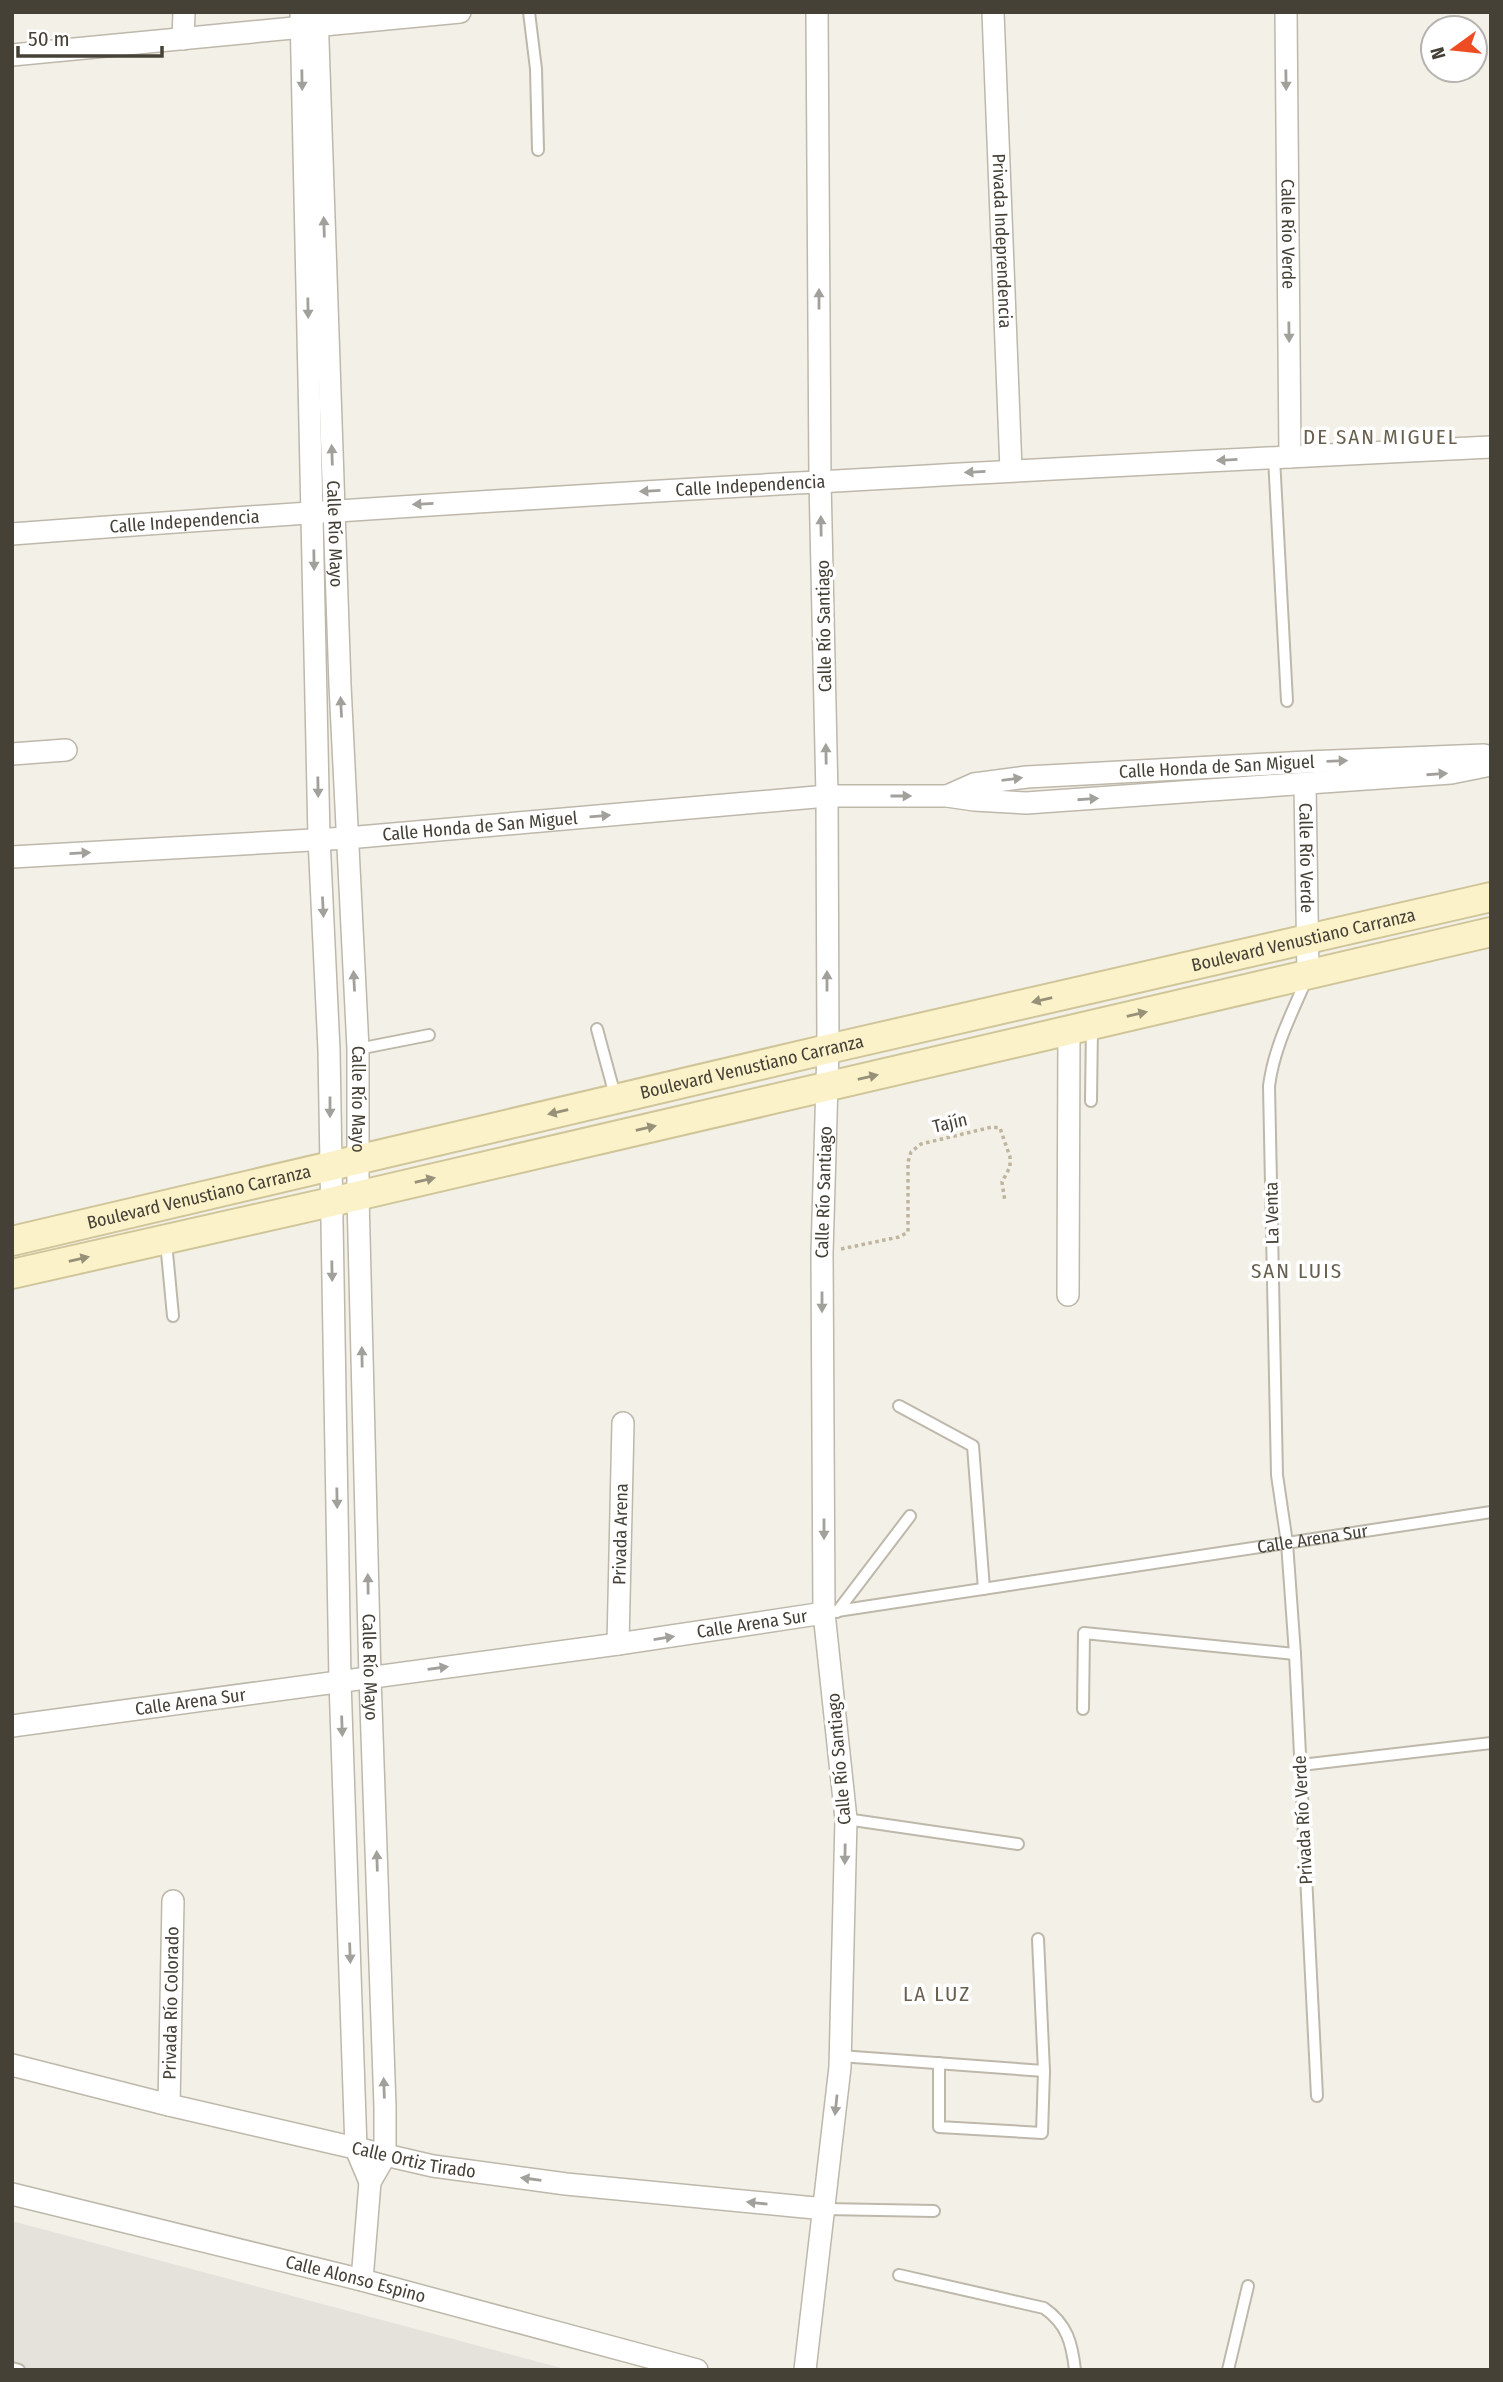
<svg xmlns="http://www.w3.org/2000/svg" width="1503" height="2382" font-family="'Fira Sans Condensed',sans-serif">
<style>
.industrial{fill:#e5e2dc}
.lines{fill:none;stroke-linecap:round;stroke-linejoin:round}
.lane-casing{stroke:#beb8ab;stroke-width:14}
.street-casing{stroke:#beb8ab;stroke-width:24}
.secondary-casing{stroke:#d0c599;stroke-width:32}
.path{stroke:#bfb49d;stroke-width:3.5;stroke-dasharray:3.5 3.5;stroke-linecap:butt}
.lane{stroke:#fff;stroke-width:10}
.street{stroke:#fff;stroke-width:21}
.secondary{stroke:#fbf2c9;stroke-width:28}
.oneway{fill:#a2a09b}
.oneway2{fill:#979179}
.labels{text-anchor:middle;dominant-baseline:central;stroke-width:7;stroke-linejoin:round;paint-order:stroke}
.street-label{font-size:18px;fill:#464137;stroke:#fff}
.quarter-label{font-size:21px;letter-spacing:2px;fill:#685f4e;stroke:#fff}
</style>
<rect width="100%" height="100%" fill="#f3f0e7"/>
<path class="industrial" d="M12 2221 569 2370H12Z"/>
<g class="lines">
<defs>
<g id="lane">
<path d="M529 12 536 69 538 150"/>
<path d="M1274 458 1287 701"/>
<path d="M1307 978C1292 1013 1274 1047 1269 1086L1277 1475 1287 1543 1295 1654 1317 2096"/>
<path d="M597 1029 616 1099"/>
<path d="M358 1049 429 1035"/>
<path d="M1091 1101 1092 1026"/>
<path d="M166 1242 173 1316"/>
<path d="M899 1406 973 1446 984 1589"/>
<path d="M837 1612 910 1516"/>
<path id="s1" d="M824 1613 1491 1512"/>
<path d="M1083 1709 1084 1633 1295 1654"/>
<path d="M1301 1765 1491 1743"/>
<path d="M846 1819 1018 1844"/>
<path d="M840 2056 1044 2071 1038 1939"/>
<path d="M939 2063V2127L1042 2133 1044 2071"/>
<path d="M825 2209 934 2211"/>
<path d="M899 2275 1044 2308C1067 2324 1072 2343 1075 2370"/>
<path d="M12 2368 19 2370"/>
<path d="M1228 2370 1248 2286"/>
</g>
<g id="street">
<path d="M301 12 319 838 329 1050 340 1681 356 2149 370 2182"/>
<path id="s2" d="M317 12 340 685 358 1049V1196L370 1677 385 2107V2156L370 2182 362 2280"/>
<path id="s3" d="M993 12 1011 470"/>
<path id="s4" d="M1286 12 1290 457"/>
<path d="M183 39 184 12"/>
<path d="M12 55 460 12"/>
<path id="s5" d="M12 534C505 497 998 471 1491 447"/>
<path d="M12 754 66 750"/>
<path id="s6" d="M1305 784 1308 974"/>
<path id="s7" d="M947 796 974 784 1027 777 1307 762 1484 755"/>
<path id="s8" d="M12 857 347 838 827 796H947L974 800 1026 803 1451 773 1491 765"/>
<path d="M1068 1295 1069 1030"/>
<path id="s9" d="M618 1644 623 1423"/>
<path id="s10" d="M12 1726 618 1644 824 1613"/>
<path id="s11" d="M12 2065 169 2105 433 2166 566 2184 825 2209"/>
<path id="s12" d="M169 2105 173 1901"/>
<path id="s13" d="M12 2194 362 2280 697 2370"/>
<path id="s14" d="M805 2370 840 2067 846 1819 824 1613 822 1253 828 1049 827 796 820 480 817 12"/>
</g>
<g id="secondary">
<path id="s15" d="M12 1241 828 1049 1491 897"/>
<path d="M12 1274 331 1202 1491 932"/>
</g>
</defs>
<use href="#lane" class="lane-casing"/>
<use href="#street" class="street-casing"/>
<use href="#secondary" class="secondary-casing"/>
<path class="path" d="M841 1249 899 1237 908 1232V1162L911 1152 921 1144 992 1127 1000 1128 1010 1157V1167L1002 1182 1005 1202"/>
<use href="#lane" class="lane"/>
<use href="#street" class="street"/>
<use href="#secondary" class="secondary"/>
</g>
<defs><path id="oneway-solid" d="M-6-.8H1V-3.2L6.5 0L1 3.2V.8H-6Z" transform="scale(1.75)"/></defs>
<g class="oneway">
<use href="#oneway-solid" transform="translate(302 80) rotate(89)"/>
<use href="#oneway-solid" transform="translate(1286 80) rotate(89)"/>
<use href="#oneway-solid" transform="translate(324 227) rotate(-92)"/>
<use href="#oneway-solid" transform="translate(819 299) rotate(-90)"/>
<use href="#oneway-solid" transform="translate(308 308) rotate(89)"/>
<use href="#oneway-solid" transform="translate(1289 332) rotate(89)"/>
<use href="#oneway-solid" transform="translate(332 455) rotate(-92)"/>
<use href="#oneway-solid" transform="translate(1227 460) rotate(177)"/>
<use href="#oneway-solid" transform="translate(975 472) rotate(177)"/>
<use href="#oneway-solid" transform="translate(650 491) rotate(177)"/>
<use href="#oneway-solid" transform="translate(423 504) rotate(177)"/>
<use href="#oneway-solid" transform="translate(821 526) rotate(-91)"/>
<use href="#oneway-solid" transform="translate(314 560) rotate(89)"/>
<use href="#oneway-solid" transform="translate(341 707) rotate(-93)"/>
<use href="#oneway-solid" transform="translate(826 754) rotate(-91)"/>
<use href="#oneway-solid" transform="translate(1337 761) rotate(-2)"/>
<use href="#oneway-solid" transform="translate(1437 774) rotate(-4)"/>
<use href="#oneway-solid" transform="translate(1012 779) rotate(-7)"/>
<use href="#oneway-solid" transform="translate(318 787) rotate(89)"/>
<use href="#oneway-solid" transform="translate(901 796)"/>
<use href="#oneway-solid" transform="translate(1088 799) rotate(-4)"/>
<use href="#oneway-solid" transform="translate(600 816) rotate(-5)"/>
<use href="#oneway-solid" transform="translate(80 853) rotate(-3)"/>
<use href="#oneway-solid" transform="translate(323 907) rotate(87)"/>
<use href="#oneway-solid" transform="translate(354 981) rotate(-93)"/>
<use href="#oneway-solid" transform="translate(827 981) rotate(-90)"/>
<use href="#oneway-solid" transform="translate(330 1107) rotate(90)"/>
<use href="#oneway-solid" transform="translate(332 1271) rotate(89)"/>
<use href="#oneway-solid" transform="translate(822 1302) rotate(90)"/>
<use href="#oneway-solid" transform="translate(362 1357) rotate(-91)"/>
<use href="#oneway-solid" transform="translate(337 1498) rotate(89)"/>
<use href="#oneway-solid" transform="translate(824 1529) rotate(90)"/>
<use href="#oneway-solid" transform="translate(368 1584) rotate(-91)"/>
<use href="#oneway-solid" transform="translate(664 1638) rotate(-9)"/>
<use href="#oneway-solid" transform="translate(438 1668) rotate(-8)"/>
<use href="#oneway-solid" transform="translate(342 1726) rotate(88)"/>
<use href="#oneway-solid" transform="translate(845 1854) rotate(91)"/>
<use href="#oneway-solid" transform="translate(377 1861) rotate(-92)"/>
<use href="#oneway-solid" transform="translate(350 1953) rotate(88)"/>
<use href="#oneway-solid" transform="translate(384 2088) rotate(-92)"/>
<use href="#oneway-solid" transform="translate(836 2105) rotate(96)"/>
<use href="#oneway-solid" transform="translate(531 2179) rotate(-172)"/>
<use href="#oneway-solid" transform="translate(757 2203) rotate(-174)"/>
</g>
<g class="oneway2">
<use href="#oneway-solid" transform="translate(1042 1000) rotate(167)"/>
<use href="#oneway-solid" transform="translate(1137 1014) rotate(-13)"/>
<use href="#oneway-solid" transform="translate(868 1077) rotate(-13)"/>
<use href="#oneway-solid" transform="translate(558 1112) rotate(167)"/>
<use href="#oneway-solid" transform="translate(646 1128) rotate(-13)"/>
<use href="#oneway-solid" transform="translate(425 1180) rotate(-13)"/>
<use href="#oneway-solid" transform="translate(79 1259) rotate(-13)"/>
</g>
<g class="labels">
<g class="street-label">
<text stroke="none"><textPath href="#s4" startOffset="222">Calle Río Verde</textPath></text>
<text stroke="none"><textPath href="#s3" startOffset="229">Privada Indeprendencia</textPath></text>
<text stroke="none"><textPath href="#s5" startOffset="740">Calle Independencia</textPath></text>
<text stroke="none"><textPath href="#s5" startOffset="173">Calle Independencia</textPath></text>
<text stroke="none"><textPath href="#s2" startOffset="522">Calle Río Mayo</textPath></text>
<text transform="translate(824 626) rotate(-91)">Calle Río Santiago</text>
<text stroke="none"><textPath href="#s7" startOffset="273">Calle Honda de San Miguel</textPath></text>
<text stroke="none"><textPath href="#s8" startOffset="469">Calle Honda de San Miguel</textPath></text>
<text stroke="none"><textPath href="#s6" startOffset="74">Calle Río Verde</textPath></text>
<text stroke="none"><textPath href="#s15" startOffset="1326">Boulevard Venustiano Carranza</textPath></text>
<text stroke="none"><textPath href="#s15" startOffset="760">Boulevard Venustiano Carranza</textPath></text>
<text stroke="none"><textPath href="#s2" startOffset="1088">Calle Río Mayo</textPath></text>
<text transform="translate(950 1123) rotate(-13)">Tajín</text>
<text stroke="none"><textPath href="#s14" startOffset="1181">Calle Río Santiago</textPath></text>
<text stroke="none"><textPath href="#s15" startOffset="192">Boulevard Venustiano Carranza</textPath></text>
<text transform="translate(1272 1213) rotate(-91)">La Venta</text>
<text stroke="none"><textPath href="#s9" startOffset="110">Privada Arena</textPath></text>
<text stroke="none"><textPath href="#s1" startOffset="494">Calle Arena Sur</textPath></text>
<text stroke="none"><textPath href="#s10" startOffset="747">Calle Arena Sur</textPath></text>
<text stroke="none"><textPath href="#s2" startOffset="1656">Calle Río Mayo</textPath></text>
<text stroke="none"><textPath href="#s10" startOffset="180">Calle Arena Sur</textPath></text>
<text transform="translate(839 1759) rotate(-95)">Calle Río Santiago</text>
<text transform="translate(1303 1820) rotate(-93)">Privada Río Verde</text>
<text stroke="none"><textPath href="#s12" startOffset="102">Privada Río Colorado</textPath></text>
<text stroke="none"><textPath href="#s11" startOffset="413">Calle Ortiz Tirado</textPath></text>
<text stroke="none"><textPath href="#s13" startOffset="354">Calle Alonso Espino</textPath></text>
</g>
<g class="quarter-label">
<text x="1381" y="437">DE SAN MIGUEL</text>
<text x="1297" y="1271">SAN LUIS</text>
<text x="937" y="1994">LA LUZ</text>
</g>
</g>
<rect width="1503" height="2382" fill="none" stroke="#464137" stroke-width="28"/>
<g transform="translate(1454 49) rotate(255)"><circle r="33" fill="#ffffff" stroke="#b5b3af" stroke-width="2"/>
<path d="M0-5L12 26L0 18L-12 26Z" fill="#ee4d23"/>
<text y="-10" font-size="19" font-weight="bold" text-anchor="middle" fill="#464137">N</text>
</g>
<path d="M18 46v10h144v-10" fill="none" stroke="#464137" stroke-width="3.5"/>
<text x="28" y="46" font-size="21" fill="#464137" stroke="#ffffff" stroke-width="5" paint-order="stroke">50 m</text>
</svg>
